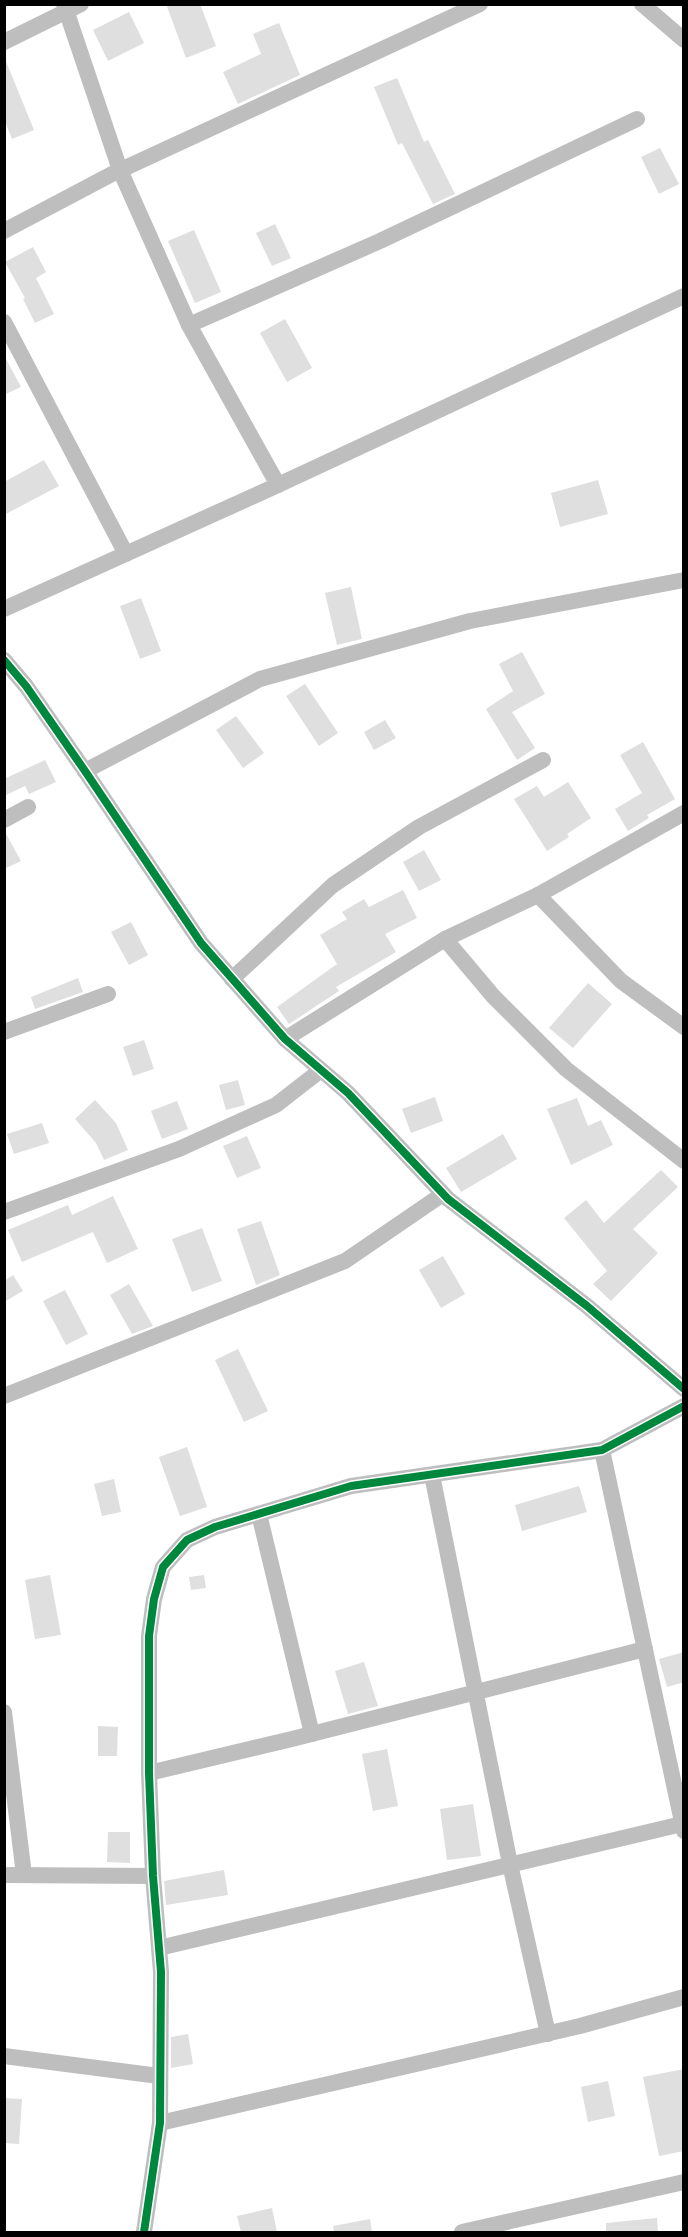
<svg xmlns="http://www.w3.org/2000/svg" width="688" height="2237" font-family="'Work Sans',sans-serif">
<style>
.building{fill:#dfdfdf}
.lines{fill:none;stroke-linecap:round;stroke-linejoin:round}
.street{stroke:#bebebe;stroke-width:16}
.cycleway-casing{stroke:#fff;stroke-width:11}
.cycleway{stroke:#00873e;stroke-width:8}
</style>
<rect width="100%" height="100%" fill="#fff"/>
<g class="building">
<path d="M166 4H200L216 46 186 58Z"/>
<path d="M129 12 144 43 108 61 93 30Z"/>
<path d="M279 23 300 75 238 104 223 72 261 54 253 34Z"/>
<path d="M5 59 34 130 12 139 4 119Z"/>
<path d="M397 78 424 142 428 140 455 194 433 204 402 143 398 145 374 87Z"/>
<path d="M660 148 679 184 659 194 641 157Z"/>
<path d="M275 224 291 258 272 266 256 233Z"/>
<path d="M194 230 221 292 195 303 168 241Z"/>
<path d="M33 247 46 272 36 278 54 314 35 323 23 299 25 298 5 262Z"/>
<path d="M285 319 312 368 287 382 260 333Z"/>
<path d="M4 355 21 387 4 395Z"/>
<path d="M44 460 59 486 4 515V482Z"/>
<path d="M598 480 608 514 560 527 551 493Z"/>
<path d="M351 587 362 639 337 645 325 593Z"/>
<path d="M141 598 161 651 140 659 120 606Z"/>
<path d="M522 652 545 694 512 712 535 748 517 760 486 709 513 691 499 664Z"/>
<path d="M305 684 338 733 319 746 286 696Z"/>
<path d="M236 716 264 753 243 768 216 730Z"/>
<path d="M385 720 396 738 374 750 364 732Z"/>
<path d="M643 742 675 799 647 815 649 818 628 831 615 809 642 793 620 755Z"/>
<path d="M45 760 56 782 29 794 25 786 4 796V779Z"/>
<path d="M568 782 591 818 567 834 569 837 547 851 514 799 537 786 544 797Z"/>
<path d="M4 830 21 861 4 869Z"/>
<path d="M424 850 441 880 419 891 403 862Z"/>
<path d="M403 890 417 918 385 934 396 952 336 987 339 991 289 1024 277 1007 337 964 320 935 347 919 342 912 364 899 369 907Z"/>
<path d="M131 922 148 955 129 965 111 932Z"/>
<path d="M78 978 83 992 35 1009 31 997Z"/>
<path d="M588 983 612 1004 573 1048 549 1028Z"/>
<path d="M144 1040 154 1069 133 1076 123 1047Z"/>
<path d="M238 1080 245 1105 226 1110 219 1085Z"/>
<path d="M435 1097 443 1121 411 1133 402 1109Z"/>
<path d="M577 1098 588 1126 601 1120 613 1145 571 1165 547 1109Z"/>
<path d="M95 1100 116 1123 128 1150 104 1160 96 1143 75 1119Z"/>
<path d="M177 1101 188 1129 162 1139 151 1111Z"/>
<path d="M42 1123 49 1143 14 1154 7 1134Z"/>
<path d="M503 1134 517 1159 461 1192 446 1168Z"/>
<path d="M247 1136 261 1168 237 1178 223 1146Z"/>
<path d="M661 1170 678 1187 633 1229 658 1253 611 1301 593 1284 607 1271 564 1218 586 1200 604 1223Z"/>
<path d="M113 1196 138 1249 107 1263 93 1232 22 1262 8 1230 68 1205 72 1215Z"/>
<path d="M261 1221 280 1275 256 1285 237 1229Z"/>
<path d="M202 1228 222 1281 192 1292 172 1239Z"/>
<path d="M443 1256 465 1294 441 1308 419 1270Z"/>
<path d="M13 1275 23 1291 4 1302V1281Z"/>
<path d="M129 1284 153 1326 132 1334 110 1295Z"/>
<path d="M65 1290 88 1334 66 1345 43 1301Z"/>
<path d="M238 1349 268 1411 244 1422 215 1360Z"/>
<path d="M187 1447 207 1507 180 1516 159 1457Z"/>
<path d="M114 1479 121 1512 102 1516 94 1484Z"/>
<path d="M579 1486 587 1512 522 1531 515 1505Z"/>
<path d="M50 1575 61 1635 35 1639 25 1580Z"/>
<path d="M204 1575 206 1588 191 1590 189 1577Z"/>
<path d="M684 1652V1682L667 1687 659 1659Z"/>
<path d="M364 1662 378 1706 348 1714 335 1671Z"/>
<path d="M98 1726 118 1727 117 1756H98Z"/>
<path d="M387 1749 398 1806 373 1811 362 1754Z"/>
<path d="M473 1804 481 1856 447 1860 440 1809Z"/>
<path d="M108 1832H130V1863L107 1862Z"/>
<path d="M224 1870 228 1895 166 1905 164 1881Z"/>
<path d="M188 2034 193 2064 171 2068V2037Z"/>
<path d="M684 2069V2151L659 2156 643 2077Z"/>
<path d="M608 2081 615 2116 588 2122 581 2087Z"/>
<path d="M4 2098 22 2099 19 2144 4 2143Z"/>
<path d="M272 2208 277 2232H241L237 2216Z"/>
<path d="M657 2218 658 2232H606V2223Z"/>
<path d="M370 2219 372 2232H334L333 2226Z"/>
</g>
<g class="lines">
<g class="street">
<path d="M64 4 120 170 189 325 278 485"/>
<path d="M642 4 684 40"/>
<path d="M4 42 81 4"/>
<path d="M4 231 112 174 480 4"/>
<path d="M4 322 126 554"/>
<path d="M189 325 380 241 637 119"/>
<path d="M4 609 278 485 684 296"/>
<path d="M4 660 26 686 85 771 201 943 285 1039 348 1093 448 1199 587 1306 684 1389"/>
<path d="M85 771 260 679 470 621 684 580"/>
<path d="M4 820 28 807"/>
<path d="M538 895 621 981 684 1027"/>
<path d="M445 939 493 996 566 1069 684 1161"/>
<path d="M232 979 333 885 419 827 543 760"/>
<path d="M4 1032 108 994"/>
<path d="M285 1039 445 939 538 895 684 813"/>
<path d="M4 1212 179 1149 276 1105 321 1070"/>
<path d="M4 1396 345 1261 443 1194"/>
<path d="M602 1450 684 1831"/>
<path d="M432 1475 510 1864 548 2034"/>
<path d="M259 1514 312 1734"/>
<path d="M4 1712 24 1875"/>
<path d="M149 1773 292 1739 645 1649"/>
<path d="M4 1875 153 1876"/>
<path d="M159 1948 682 1824"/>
<path d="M4 2056 159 2076"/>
<path d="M160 2123 580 2026 684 1997"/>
<path d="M144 2232 160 2123 161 1972 153 1876 149 1773V1636L154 1599 163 1567 187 1540 215 1527 351 1486 602 1450 684 1406"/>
<path d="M462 2232 684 2182"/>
</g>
<defs>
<g id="cycleway">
<path d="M4 660 26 686 85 771 201 943 285 1039 348 1093 448 1199 587 1306 684 1389"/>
<path d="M144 2232 160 2123 161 1972 153 1876 149 1773V1636L154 1599 163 1567 187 1540 215 1527 351 1486 602 1450 684 1406"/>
</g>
</defs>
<use href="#cycleway" class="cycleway-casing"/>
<use href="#cycleway" class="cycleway"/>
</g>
<rect width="688" height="2237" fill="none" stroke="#000000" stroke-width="12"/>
</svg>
